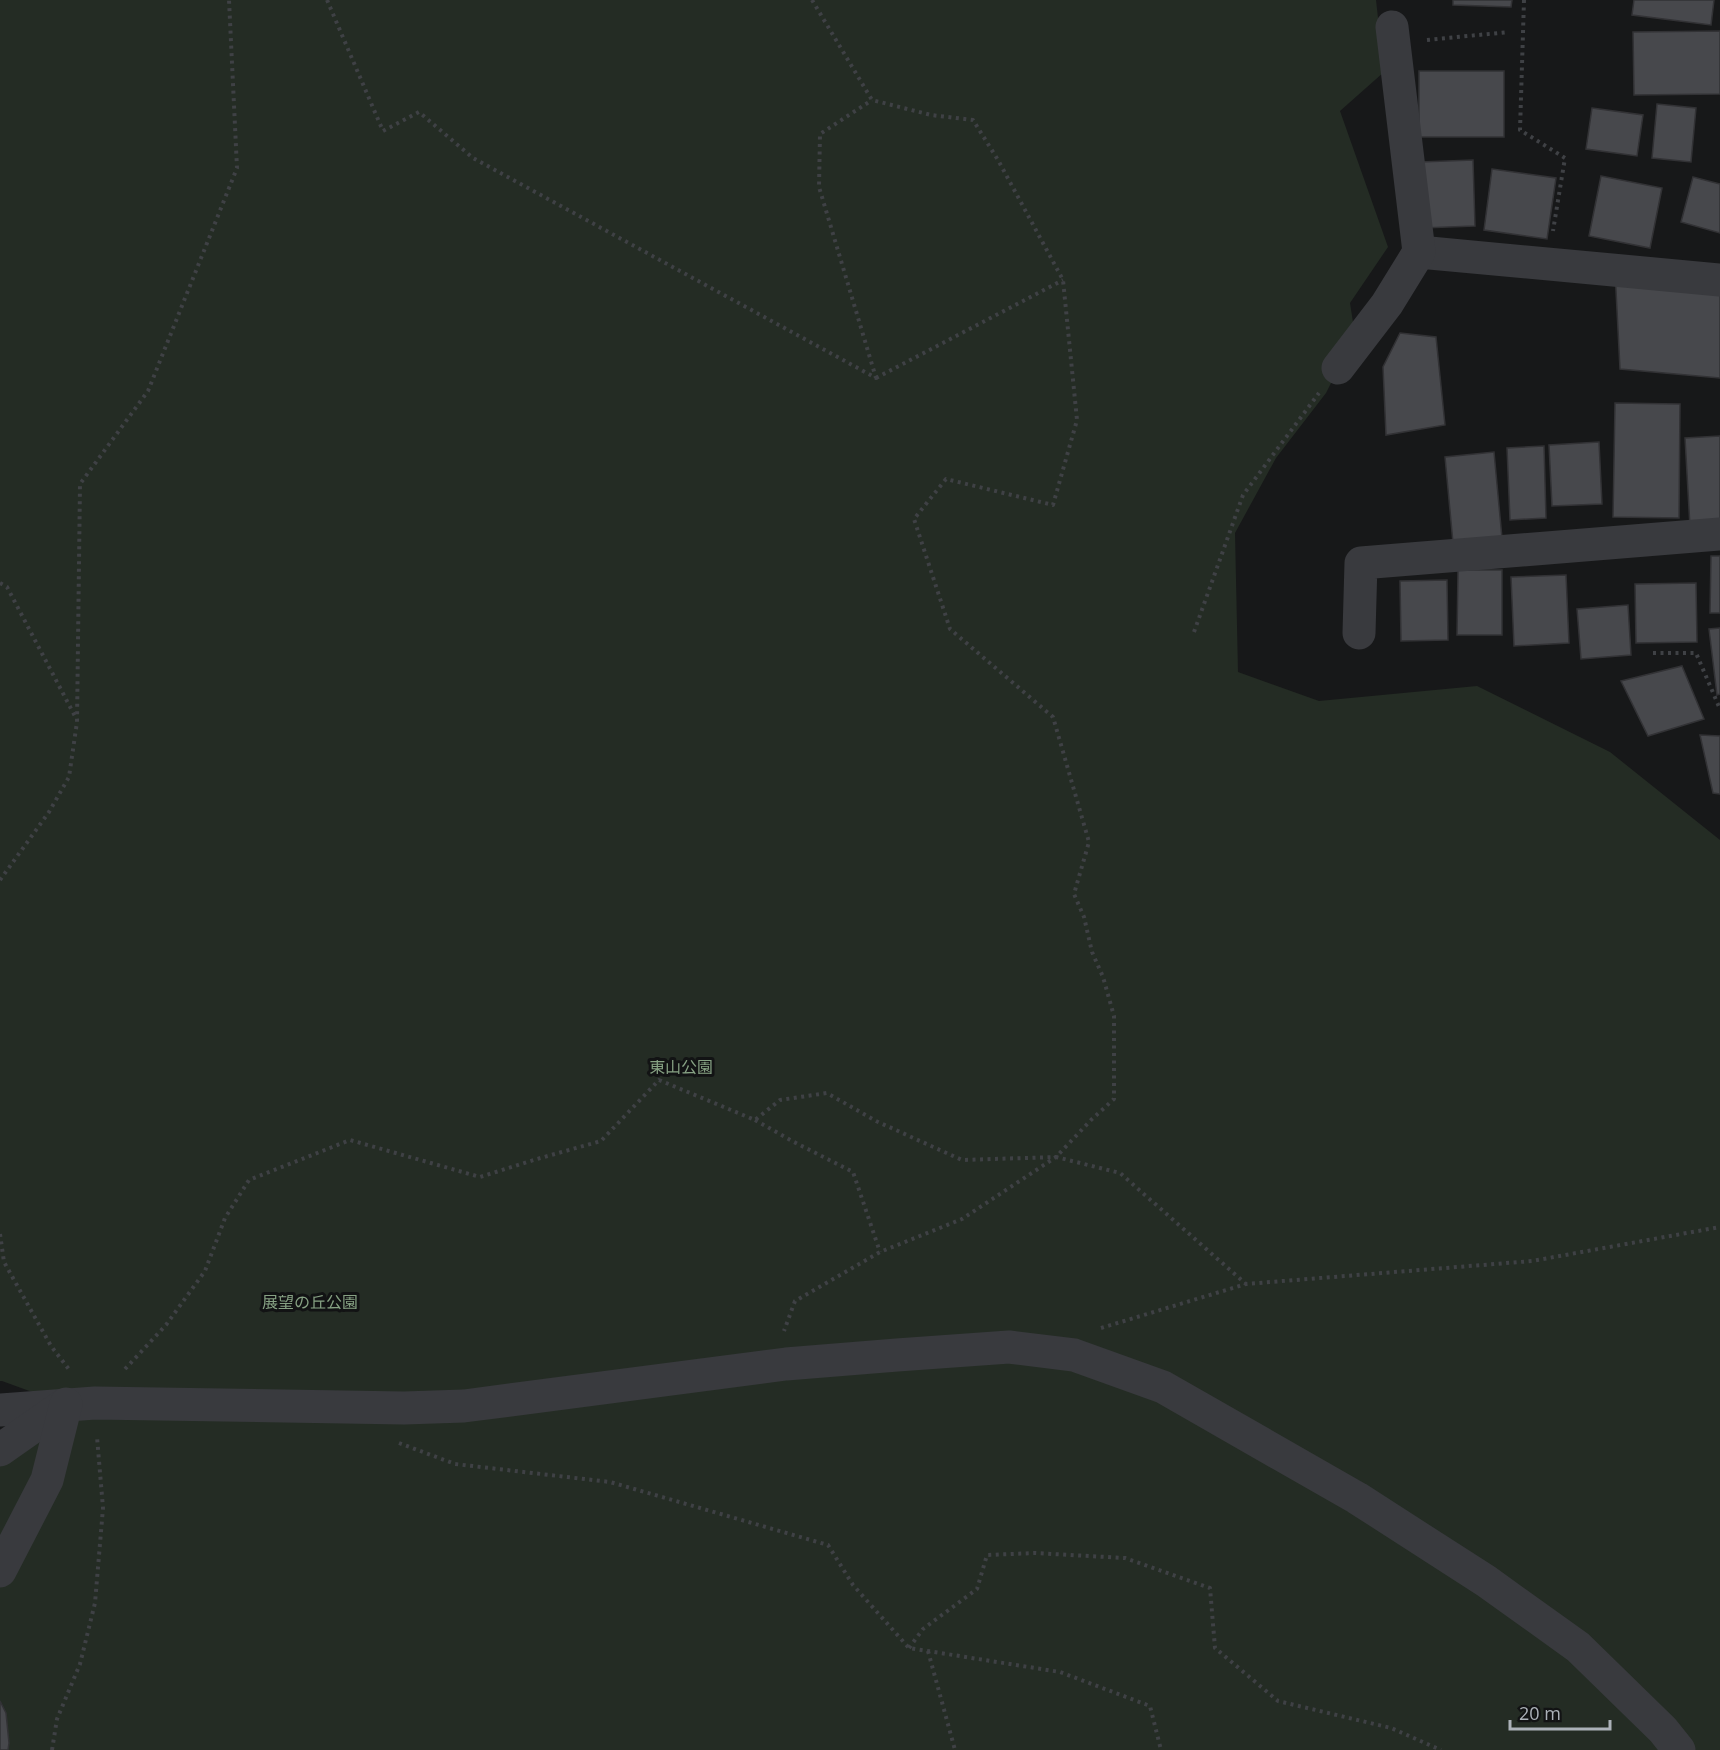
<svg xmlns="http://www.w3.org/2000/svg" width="1720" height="1750" font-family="'Open Sans','Noto Sans JP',sans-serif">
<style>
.green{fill:#242c24}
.building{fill:#47484c;stroke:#323235;stroke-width:1.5}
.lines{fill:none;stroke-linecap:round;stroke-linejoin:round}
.path{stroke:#3f4145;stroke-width:4;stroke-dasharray:3 4.5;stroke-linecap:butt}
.minor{stroke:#393a3e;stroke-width:33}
.labels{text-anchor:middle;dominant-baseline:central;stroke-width:6;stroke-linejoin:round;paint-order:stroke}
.park-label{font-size:16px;fill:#86a183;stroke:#121314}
</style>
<rect width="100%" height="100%" fill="#171819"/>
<path class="green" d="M0 0H1376L1384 72 1340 111 1388 247 1350 303 1355 335 1326 393 1276 458 1235 533 1238 672 1319 701 1477 686 1610 752 1720 840V1750H0V1456L65 1404 2 1381H0Z"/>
<g class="building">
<path d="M1453 0H1512L1511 7 1453 5Z"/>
<path d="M1634 0H1714L1711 25 1632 15Z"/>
<path d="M1720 31V94L1634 95 1633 32Z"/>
<rect x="1419" y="71" width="85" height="66"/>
<path d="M1657 104 1696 108 1691 162 1652 158Z"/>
<path d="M1592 108 1643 115 1637 156 1586 149Z"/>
<path d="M1473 160 1475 226 1422 228 1420 162Z"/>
<path d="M1492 169 1556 178 1547 239 1484 230Z"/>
<path d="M1601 176 1662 188 1650 248 1589 236Z"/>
<path d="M1693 177 1720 184V233L1681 222Z"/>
<path d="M1615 271 1720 280V378L1620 369Z"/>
<path d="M1400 333 1436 337 1445 425 1386 435 1383 367Z"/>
<path d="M1615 403 1680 404 1679 518 1613 517Z"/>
<path d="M1720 436V526L1690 527 1685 438Z"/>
<path d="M1599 442 1602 504 1552 506 1549 445Z"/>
<path d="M1544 446 1546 518 1510 520 1507 448Z"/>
<path d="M1494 452 1502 538 1453 543 1445 457Z"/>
<path d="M1711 556H1720V613H1710Z"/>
<path d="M1458 570H1502V635H1457Z"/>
<path d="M1566 575 1569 643 1514 646 1511 577Z"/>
<path d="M1447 580 1448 640 1401 641 1400 581Z"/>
<path d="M1696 583 1697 642 1636 643 1635 584Z"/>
<path d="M1628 605 1631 655 1581 659 1577 609Z"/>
<path d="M1720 628V694L1717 695 1709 629Z"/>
<path d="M1682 666 1704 719 1648 736 1621 681Z"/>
<path d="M1700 735 1720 736V794L1713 793Z"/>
<path d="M0 1701 6 1713 9 1743 8 1750H0Z"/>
</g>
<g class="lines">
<g class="path">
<path d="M327 0 383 131 419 112 473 158 876 378 819 187 820 134 872 100"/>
<path d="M812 0 872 100 931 115 973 120 998 160 1063 280 1077 420 1053 505 946 479 914 519 950 629 1053 717 1089 842 1074 894 1084 917 1092 952 1103 977 1114 1016V1099L1091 1120 1056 1157 1120 1173 1246 1284"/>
<path d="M1524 0 1520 130 1565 158 1553 231"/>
<path d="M1427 40 1509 32"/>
<path d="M876 378 1063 280"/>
<path d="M0 583 7 587 77 720"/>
<path d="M1194 632 1243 495 1319 393"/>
<path d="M1653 653H1696L1720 709"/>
<path d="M0 880 49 812 69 777 77 722 80 484 148 391 237 168 229 0"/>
<path d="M755 1120 794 1142 853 1172 880 1252"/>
<path d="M0 1234 4 1262 51 1346 71 1372"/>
<path d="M1101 1328 1246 1284 1532 1261 1720 1227"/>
<path d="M125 1369 166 1325 205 1271 225 1218 249 1180 350 1140 480 1177 537 1159 601 1141 659 1080 755 1120 780 1100 827 1093 876 1121 962 1160 1056 1157 962 1219 880 1252 795 1301 784 1331"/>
<path d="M399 1443 455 1464 610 1482 828 1545 853 1585 909 1648 1060 1672 1150 1706 1161 1750"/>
<path d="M909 1648 923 1629 977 1589 987 1555 1035 1553 1125 1558 1210 1588 1215 1648 1278 1701 1391 1728 1441 1750"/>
<path d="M928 1651 955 1750"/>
<path d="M52 1750 57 1719 80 1664 95 1603 103 1508 97 1437"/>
</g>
<g class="minor">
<path d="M1419 252 1720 280"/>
<path d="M1338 368 1387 304 1419 252 1392 27"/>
<path d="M1359 633 1361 563 1720 534"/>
<path d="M0 1410 95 1403 404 1408 464 1406 786 1364 897 1355 1009 1347 1074 1355 1163 1387 1357 1498 1486 1581 1578 1647 1663 1730 1679 1750"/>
<path d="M0 1450 64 1405"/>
<path d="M0 1571 47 1480 66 1404"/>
</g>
</g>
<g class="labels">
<g class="park-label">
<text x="681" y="1067">東山公園</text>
<text x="310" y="1302">展望の丘公園</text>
</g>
</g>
<path d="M1510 1720v9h100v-9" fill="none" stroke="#abb1b8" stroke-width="3"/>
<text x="1519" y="1720" font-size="18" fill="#abb1b8" stroke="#121314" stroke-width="4.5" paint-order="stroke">20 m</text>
</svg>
